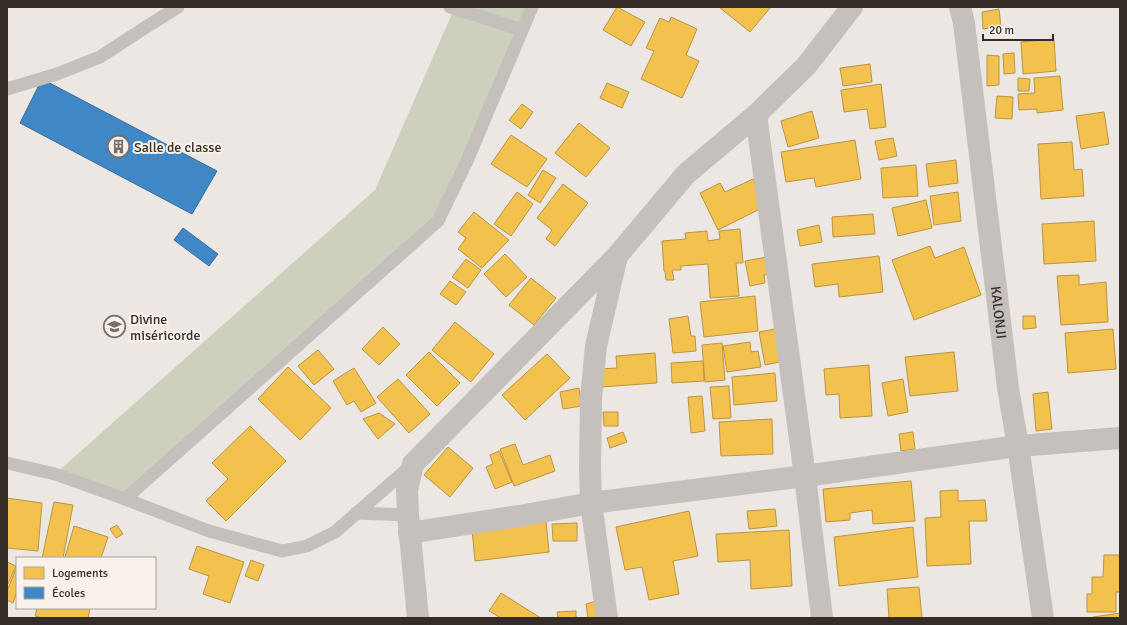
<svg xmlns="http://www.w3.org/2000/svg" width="1127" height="625" font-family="Signika,sans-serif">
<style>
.green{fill:#cdd0bd}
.homes{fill:#f2c14e;stroke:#ba9543}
.schools{fill:#3f88c5;stroke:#3c6d96}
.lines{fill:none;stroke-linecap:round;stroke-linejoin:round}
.lane{stroke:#c5c0bb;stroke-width:13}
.street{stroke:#c5c0bb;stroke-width:22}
.labels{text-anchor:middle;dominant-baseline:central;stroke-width:4;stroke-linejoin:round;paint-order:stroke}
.poi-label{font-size:14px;fill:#362d29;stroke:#f8f2ea;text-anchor:start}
.street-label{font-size:14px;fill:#362d29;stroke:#f8f2ea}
</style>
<rect width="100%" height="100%" fill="#ece7e2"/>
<path class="green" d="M450 7H532L438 221 125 499 55 474 375 190 454 9Z"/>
<g class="homes">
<path d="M617 7 645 22 631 46 603 30Z"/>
<path d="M719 7H768L770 8 750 32Z"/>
<path d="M999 9 1001 27 983 29 982 12Z"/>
<path d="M671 17 697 29 686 55 699 61 682 98 641 79 654 51 646 48 660 18 669 22Z"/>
<path d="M1054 39 1056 71 1023 74 1021 42Z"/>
<path d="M1014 53 1015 73 1004 74 1003 54Z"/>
<path d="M987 55 999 56V85L987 86Z"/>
<path d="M870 64 872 82 843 86 840 68Z"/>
<path d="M1060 76 1063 110 1037 113V109L1019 110 1018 94 1035 93 1034 78Z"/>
<path d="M1018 78 1030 79 1029 91H1018Z"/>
<path d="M607 83 629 92 622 108 600 98Z"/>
<path d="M881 84 886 127 870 129 867 109 844 112 841 90Z"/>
<path d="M997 96 1013 97 1012 119 995 118Z"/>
<path d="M522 104 533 112 521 129 509 120Z"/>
<path d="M812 111 819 138 788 147 781 121Z"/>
<path d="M1104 112 1109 144 1081 149 1076 116Z"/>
<path d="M579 123 610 148 586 177 555 153Z"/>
<path d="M511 135 547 159 527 187 491 164Z"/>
<path d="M893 138 897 156 879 160 875 141Z"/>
<path d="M855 140 861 179 816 187 814 178 786 182 781 152Z"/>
<path d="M1072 142 1074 170 1082 169 1084 196 1041 199 1038 144Z"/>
<path d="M956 160 958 183 929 187 926 164Z"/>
<path d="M916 165 918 196 883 198 881 168Z"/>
<path d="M543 170 556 178 540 203 528 195Z"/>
<path d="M753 179 766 206 718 230 700 193 720 183 725 192Z"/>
<path d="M563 184 588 203 555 246 546 239 552 230 537 218Z"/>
<path d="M517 192 533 204 511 236 494 224Z"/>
<path d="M958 192 961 221 934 225 930 196Z"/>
<path d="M926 200 932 228 898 236 892 208Z"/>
<path d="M474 212 509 240 482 268 458 249 466 238 458 232Z"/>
<path d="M873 214 875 234 833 237 832 217Z"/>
<path d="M1094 221 1096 261 1044 264 1042 224Z"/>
<path d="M819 225 822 242 800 246 797 230Z"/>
<path d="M740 229 743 263H736L739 296 710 298 708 264 681 266V270H672L674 280H666L665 271H664L662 241 686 239 685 233 707 231 708 241 720 239 719 231Z"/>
<path d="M930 246 935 258 964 247 981 295 914 320 892 260Z"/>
<path d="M505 254 527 277 506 297 484 274Z"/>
<path d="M773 256 777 273 764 275 765 283 750 286 745 261Z"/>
<path d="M879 256 883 292 839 297 838 284 815 287 812 264Z"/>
<path d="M466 259 481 270 468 288 452 277Z"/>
<path d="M1079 275V285L1106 282 1108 322 1061 325 1057 276Z"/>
<path d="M531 278 556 298 534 325 509 305Z"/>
<path d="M450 281 466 292 456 305 440 294Z"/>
<path d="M755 296 758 331 704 337 700 302Z"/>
<path d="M688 316 691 336H695L696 351 673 353 669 319Z"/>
<path d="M1023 316H1035L1036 328 1023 329Z"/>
<path d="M455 322 494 354 471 382 432 350Z"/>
<path d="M383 327 400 344 379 365 362 349Z"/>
<path d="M780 328 785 361 765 365 759 332Z"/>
<path d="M1113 329 1116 369 1068 373 1065 333Z"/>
<path d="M750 342 751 352 758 351 761 367 727 372 723 346Z"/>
<path d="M722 343 725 380 705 382 702 345Z"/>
<path d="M318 350 334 369 314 385 298 366Z"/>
<path d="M429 352 460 383 437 406 406 375Z"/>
<path d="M954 352 958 391 910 396 905 357Z"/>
<path d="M655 353 657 383 601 387 600 369 617 368 616 356Z"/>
<path d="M547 354 570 378 525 420 502 395Z"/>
<path d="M703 361 704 381 672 383 671 363Z"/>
<path d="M869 365 872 416 840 418 839 394 826 395 824 369Z"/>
<path d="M288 367 331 408 300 440 258 399Z"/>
<path d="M354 368 376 403 361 412 354 401 347 405 333 381Z"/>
<path d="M775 373 777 401 734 405 732 377Z"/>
<path d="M398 379 430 414 409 433 377 397Z"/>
<path d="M903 379 908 412 888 416 882 383Z"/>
<path d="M729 386 731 418 713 419 710 387Z"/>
<path d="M579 388 582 406 563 409 560 392Z"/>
<path d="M1048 392 1052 429 1036 431 1033 394Z"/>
<path d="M702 396 705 431 691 433 688 397Z"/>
<path d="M603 412H618V426H604Z"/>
<path d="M379 413 395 424 378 439 363 419Z"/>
<path d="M772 419 773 454 721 456 719 422Z"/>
<path d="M250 426 286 461 226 521 206 501 228 479 212 463Z"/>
<path d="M623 432 627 442 610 448 607 438Z"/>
<path d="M913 432 915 449 901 451 899 434Z"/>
<path d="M515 444 523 465 550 455 555 471 514 486 500 449Z"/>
<path d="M448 447 473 468 450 497 424 475Z"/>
<path d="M499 451 512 482 495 489 486 467 493 464 490 455Z"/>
<path d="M911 481 915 521 873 524 872 510 850 513V520L826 522 823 489Z"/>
<path d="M958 490V501L985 500 987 521H969L971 564 927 566 925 518 941 517 940 491Z"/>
<path d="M7 498 42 503 38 551 7 548Z"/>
<path d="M54 502 73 505 63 558H42Z"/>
<path d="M775 509 777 526 749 529 747 511Z"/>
<path d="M689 511 698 556 673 561 679 594 649 600 642 567 625 570 616 527Z"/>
<path d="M546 521 549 552 475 561 472 530Z"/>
<path d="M577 523V541H553L552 524Z"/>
<path d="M117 525 123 534 116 538 110 529Z"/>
<path d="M74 526 108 537 101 558H68L65 557Z"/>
<path d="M913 527 918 577 839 586 834 537Z"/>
<path d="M789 530 792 586 751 589 750 560 718 562 716 534Z"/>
<path d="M197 546 244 562 230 603 203 594 209 576 189 569Z"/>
<path d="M1104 555H1120V592H1116V612H1087V594H1092V577H1103Z"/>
<path d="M251 560 264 565 258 581 245 576Z"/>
<path d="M7 562 16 566 7 586Z"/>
<path d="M17 566V591L13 603 7 600V591Z"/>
<path d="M919 587 922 618H889L887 589Z"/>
<path d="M501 593 541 618H501L489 611Z"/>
<path d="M596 601 599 618H588L586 604Z"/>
<path d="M37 608H90L88 618H43L35 616Z"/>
<path d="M576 611V618H558L557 612Z"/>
<path d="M1120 613V618H1094L1093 617Z"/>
</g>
<g class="schools">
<path d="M42 79 217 171 192 214 20 123Z"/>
<path d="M183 228 218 254 209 266 174 240Z"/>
</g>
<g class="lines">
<g class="lane">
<path d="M450 7 522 30"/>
<path d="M7 89 57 74 100 57 143 29 178 7"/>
<path d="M7 463 55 474 125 499 209 531 282 551 307 546 335 532 412 465"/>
<path d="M125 499 438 221 467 161 532 7"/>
<path d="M356 513 408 515"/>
</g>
<g class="street">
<path id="s1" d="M960 7 964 23 1008 388 1018 446 1043 618"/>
<path d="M756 115 805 476 822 618"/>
<path d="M409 533 525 515 591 503 805 476 1018 446 1120 438"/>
<path d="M418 618 408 515 407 490 413 464 617 256 686 174 756 115 806 66 852 7"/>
<path d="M607 618 591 503 590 467 591 399 596 346 617 256"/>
</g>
</g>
<defs>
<symbol id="building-ring" viewBox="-11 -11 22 22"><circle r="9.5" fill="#f8f2ea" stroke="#766e6a" stroke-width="1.5"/><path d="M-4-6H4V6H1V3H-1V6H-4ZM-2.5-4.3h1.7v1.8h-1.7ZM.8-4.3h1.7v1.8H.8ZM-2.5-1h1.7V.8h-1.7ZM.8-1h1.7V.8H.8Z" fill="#766e6a"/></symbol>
<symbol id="school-ring" viewBox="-11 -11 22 22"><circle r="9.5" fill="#f8f2ea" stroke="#766e6a" stroke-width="1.5"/><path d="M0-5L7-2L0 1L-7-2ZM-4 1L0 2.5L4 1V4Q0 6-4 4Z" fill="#766e6a"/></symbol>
</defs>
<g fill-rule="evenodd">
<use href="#building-ring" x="106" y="134" width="25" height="25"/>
<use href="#school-ring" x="102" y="314" width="25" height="25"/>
</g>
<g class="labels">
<g class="poi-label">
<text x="134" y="147">Salle de classe</text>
<text x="130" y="319">Divine<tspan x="130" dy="16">miséricorde</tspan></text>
</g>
<g class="street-label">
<text stroke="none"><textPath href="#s1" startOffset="308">KALONJI</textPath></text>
</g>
</g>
<rect width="1127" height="625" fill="none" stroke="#362d29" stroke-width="16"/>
<rect x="16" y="557" width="140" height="52" fill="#f8f2ea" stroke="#aaa39d"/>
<rect x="24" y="567" width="20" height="12" fill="#f2c14e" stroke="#aaa39d"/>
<text x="52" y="577" font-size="12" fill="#362d29">Logements</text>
<rect x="24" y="587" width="20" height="12" fill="#3f88c5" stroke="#aaa39d"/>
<text x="52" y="597" font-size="12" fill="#362d29">Écoles</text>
<path d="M983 34v6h70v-6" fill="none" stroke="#362d29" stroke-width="2"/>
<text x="989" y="34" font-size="12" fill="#362d29" stroke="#f8f2ea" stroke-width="3" paint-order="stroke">20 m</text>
</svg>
